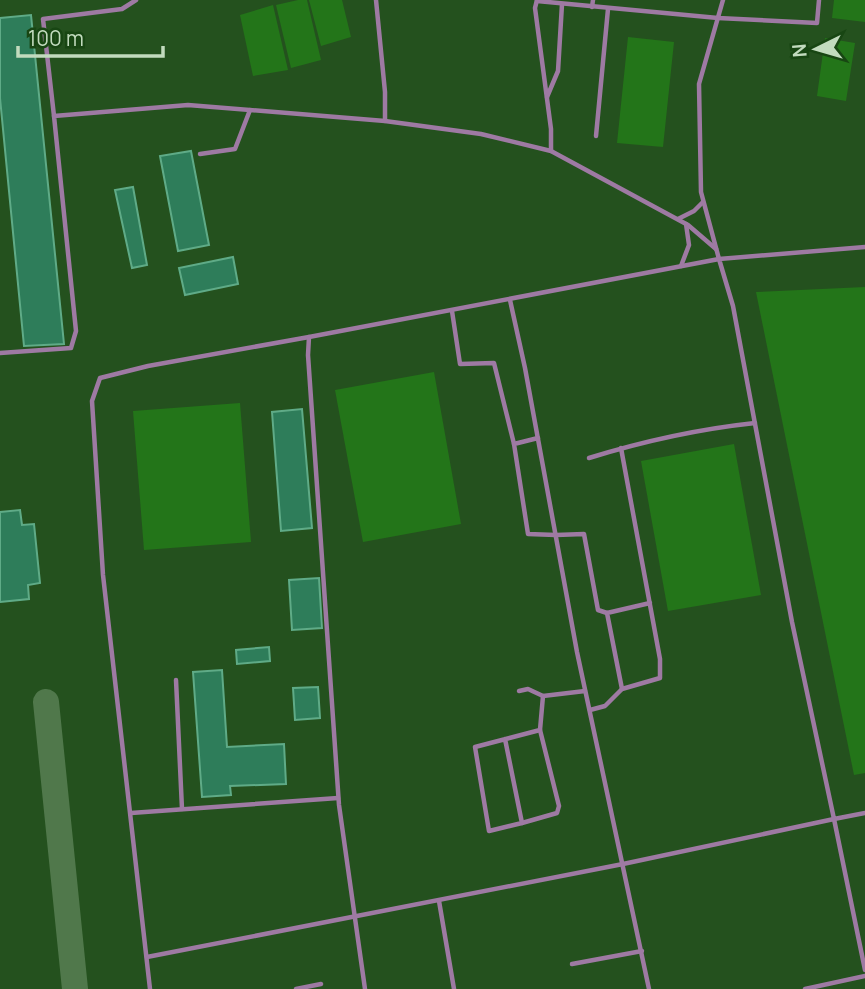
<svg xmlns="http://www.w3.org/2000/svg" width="865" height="989" font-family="Manrope,sans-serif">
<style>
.green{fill:#237519}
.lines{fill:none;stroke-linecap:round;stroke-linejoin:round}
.taxiway{stroke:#50784b;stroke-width:26}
.building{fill:#2e7d5a;stroke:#5fab87;stroke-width:2}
.service{stroke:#9e7aa3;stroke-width:4.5}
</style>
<rect width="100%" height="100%" fill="#24511e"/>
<g class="green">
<path d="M298 0H307L321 60 291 68 276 5Z"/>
<path d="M309 0H342L351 37 321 46Z"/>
<path d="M834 0H865V22L832 18Z"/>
<path d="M273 5 288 70 253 76 240 15Z"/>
<path d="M628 37 674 42 663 147 617 143Z"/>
<path d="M825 38 855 43 846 101 817 96Z"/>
<path d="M865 287V773L854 775 756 292Z"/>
<path d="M434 372 461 524 363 542 335 390Z"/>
<path d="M240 403 251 542 144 550 133 411Z"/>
<path d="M734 444 761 595 668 611 641 461Z"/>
</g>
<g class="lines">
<path class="taxiway" d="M46 702 75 989"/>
</g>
<g class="building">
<path d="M31 15 64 344 24 346 0 98V18Z"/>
<path d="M191 151 209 245 178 251 160 156Z"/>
<path d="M133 187 147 265 132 268 115 190Z"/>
<path d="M233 257 238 284 185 295 179 268Z"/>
<path d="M302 409 312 528 281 531 272 412Z"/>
<path d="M20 510 22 525 34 524 40 583 28 585 29 599 0 602V512Z"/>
<path d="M319 578 322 628 292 630 289 580Z"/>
<path d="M269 647 270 661 237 664 236 650Z"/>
<path d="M222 670 227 747 284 744 286 784 230 786 231 795 202 797 193 672Z"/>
<path d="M318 687 320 718 295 720 293 688Z"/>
</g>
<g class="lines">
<g class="service">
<path d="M376 0 385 92V121"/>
<path d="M537 0 535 8 551 129V151"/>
<path d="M537 1 718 18 817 23 819 0"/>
<path d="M592 7 593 0"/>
<path d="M547 97 558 71 562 4"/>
<path d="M54 116 43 19 122 9 136 0"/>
<path d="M596 136 608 9"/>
<path d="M200 154 235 149 250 110"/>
<path d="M678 219 694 211 703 202"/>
<path d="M865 247 719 259 733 306 792 622 834 819 865 813"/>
<path d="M681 266 689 245 686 224"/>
<path d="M510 300 525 368 577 652 649 989"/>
<path d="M452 311 460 364 494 363 514 444"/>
<path d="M0 353 71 348 76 331 54 116 188 105 385 121 481 134 551 151 688 225 716 249"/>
<path d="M538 438 514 444 528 534 556 535 584 534 598 610 607 613"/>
<path d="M589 458C644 441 699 429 755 423"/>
<path d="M176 680 182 809"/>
<path d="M622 689 607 613 650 603"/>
<path d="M519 691 528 689 543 696 585 691"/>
<path d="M590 710 605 706 622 689 660 678V659L621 448"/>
<path d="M505 739 522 823 489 831 475 747 540 730 543 696"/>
<path d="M131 813 338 798"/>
<path d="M522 823 557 813 559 806 540 730"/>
<path d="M439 901 454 989"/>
<path d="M147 957 623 864 834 819 865 970"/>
<path d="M572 964 642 951"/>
<path d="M150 989 103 575 92 401 100 378 148 366 309 337"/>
<path d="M296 989 321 984"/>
<path d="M365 989 339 805 308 355 309 337 719 259 701 192 699 84 723 0"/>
<path d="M805 989 865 976"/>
</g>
</g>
<g transform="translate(816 49) rotate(265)" stroke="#184613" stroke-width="5" paint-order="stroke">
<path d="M0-5L12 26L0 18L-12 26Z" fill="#c2dbbe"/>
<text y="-10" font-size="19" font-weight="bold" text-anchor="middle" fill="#c2dbbe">N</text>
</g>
<path d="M18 46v10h145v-10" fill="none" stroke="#c2dbbe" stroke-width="3.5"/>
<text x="28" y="46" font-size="21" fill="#c2dbbe" stroke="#184613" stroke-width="5" paint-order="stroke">100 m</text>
</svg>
